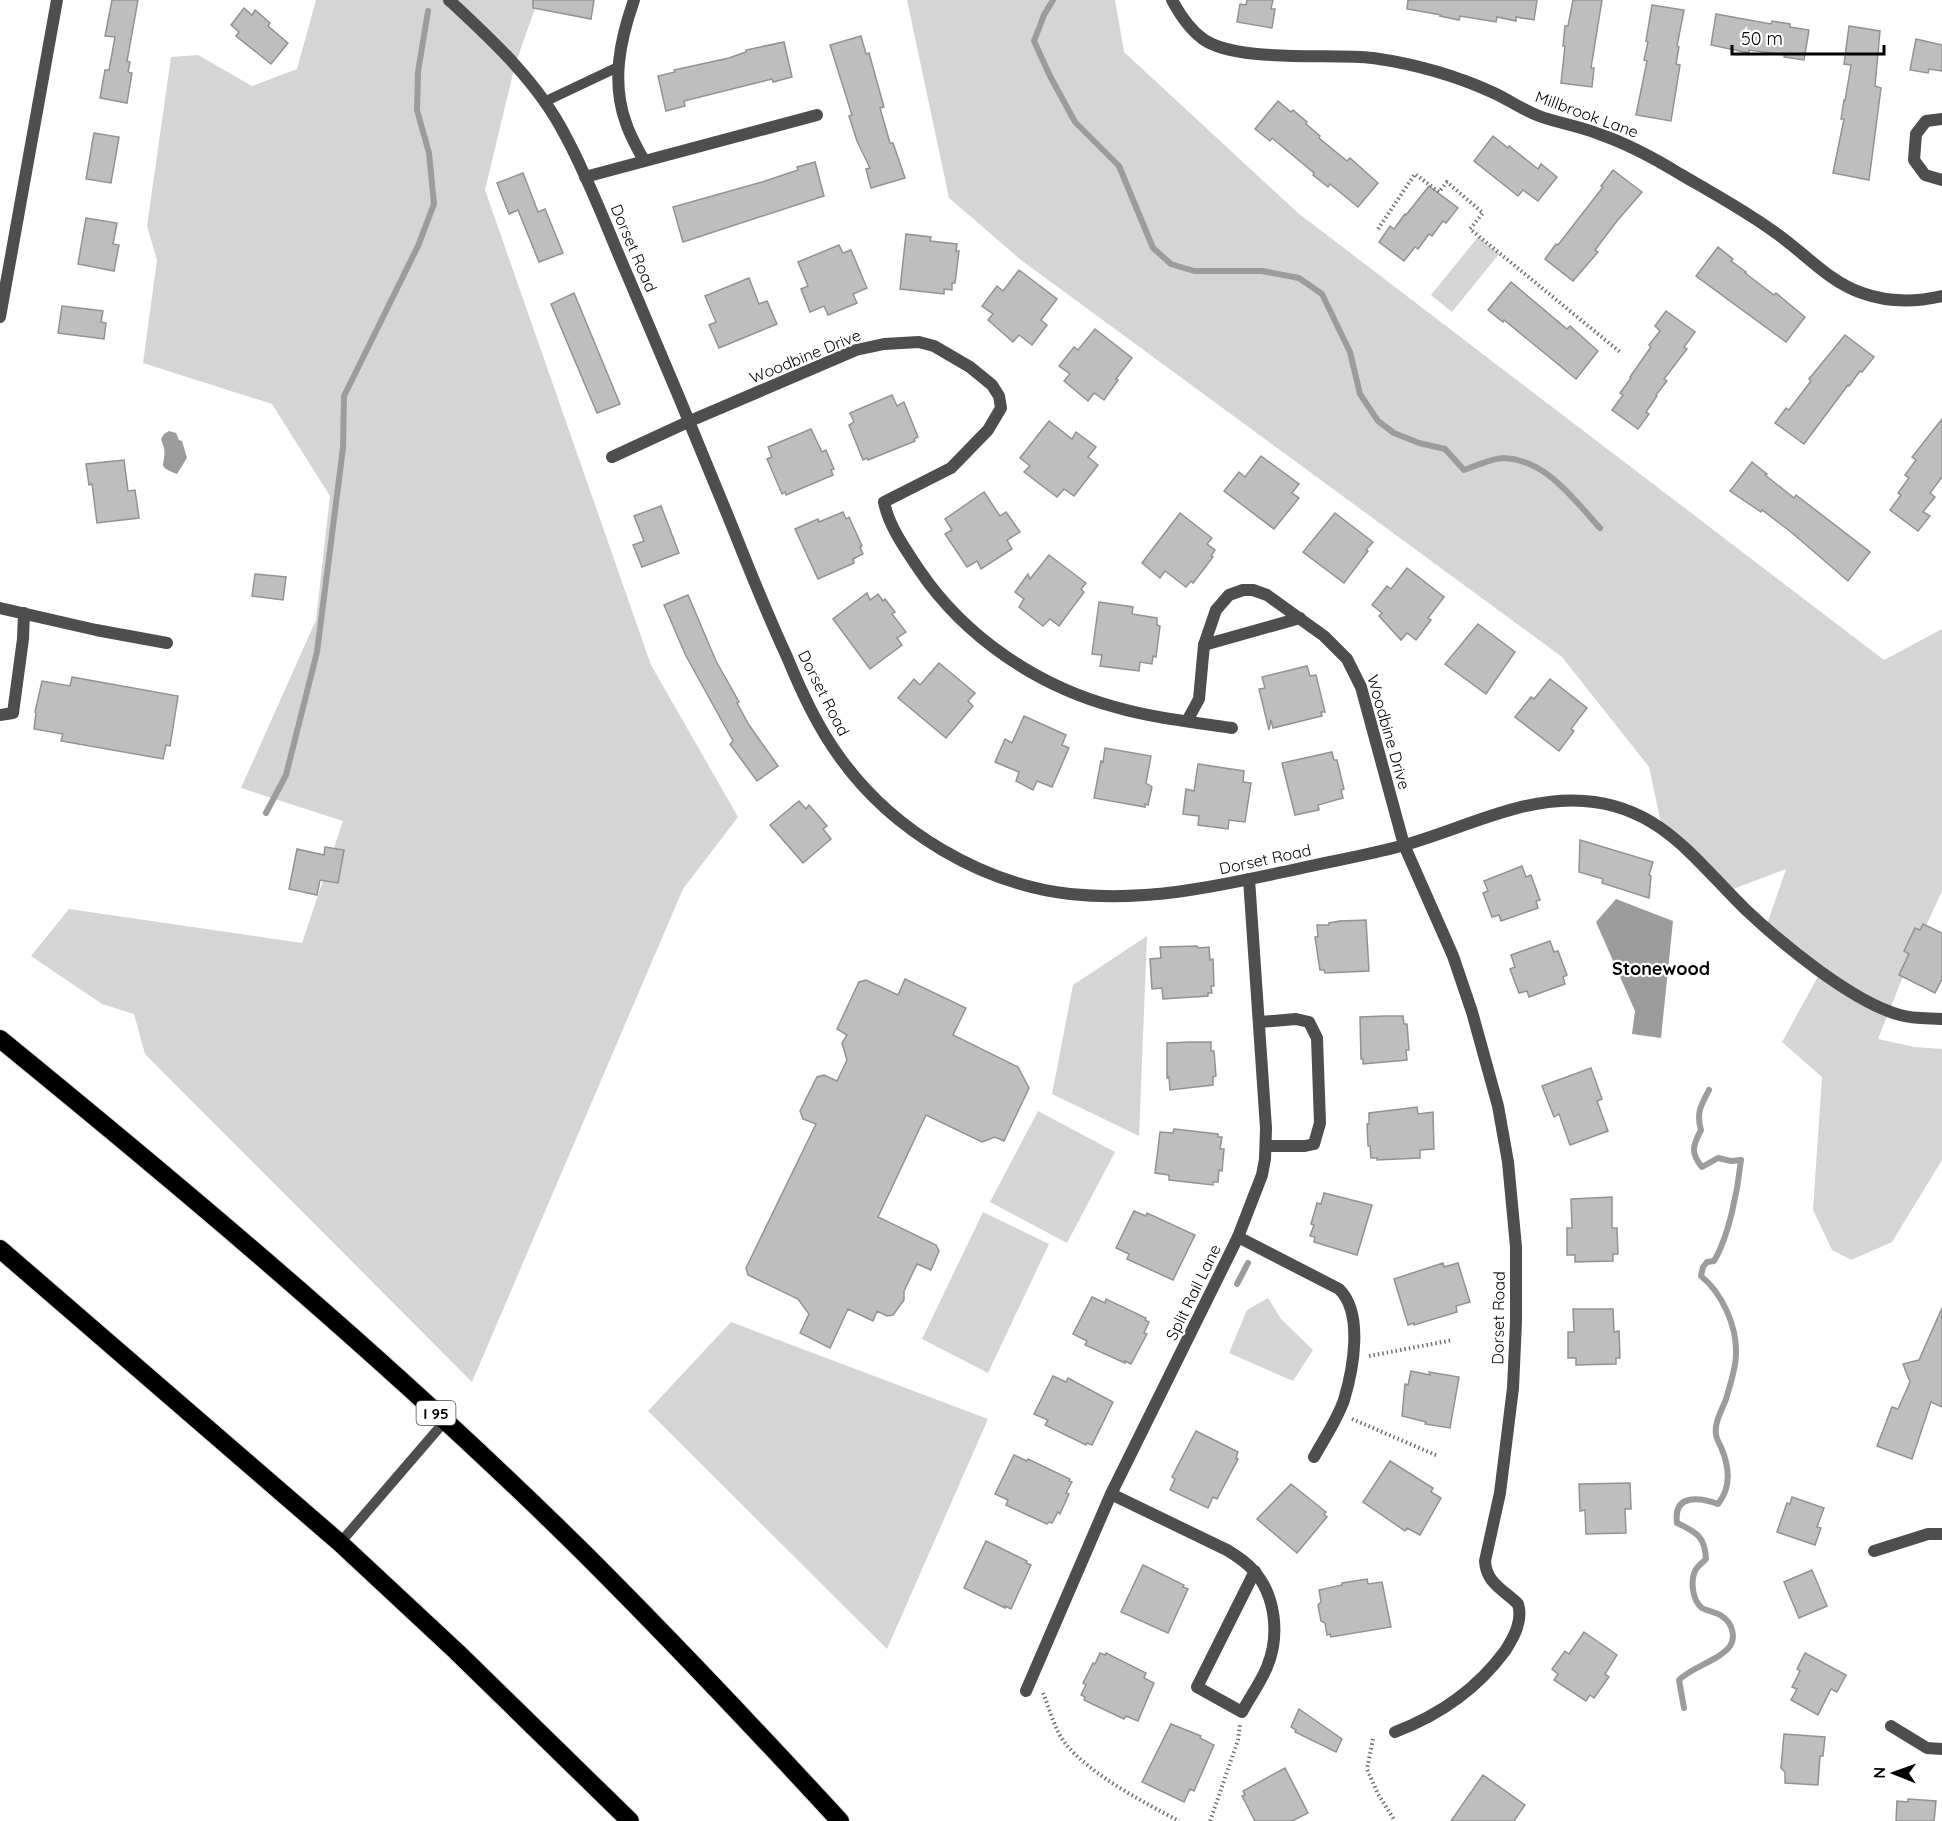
<svg xmlns="http://www.w3.org/2000/svg" width="1942" height="1821" font-family="Quicksand,sans-serif">
<style>
.green{fill:#d5d5d5}
.water{fill:#9c9c9c}
.lines{fill:none;stroke-linecap:round;stroke-linejoin:round}
.stream{stroke:#9c9c9c;stroke-width:6}
.building{fill:#bebebe;stroke:#929292;stroke-width:1.5}
.motorway-casing{stroke:#dbdbdb;stroke-width:20}
.path{stroke:#707070;stroke-width:4;stroke-dasharray:1.5 3;stroke-linecap:butt}
.service{stroke:#4e4e4e;stroke-width:10}
.minor{stroke:#4e4e4e;stroke-width:12}
.tertiary{stroke:#4e4e4e;stroke-width:12}
.motorway{stroke:#000;stroke-width:18}
.labels{text-anchor:middle;dominant-baseline:central;stroke-width:4.5;stroke-linejoin:round;paint-order:stroke}
.shield{fill:#fff;stroke:#4c4c4c;stroke-width:1.5}
.shield-label{font-size:15px;font-weight:bold;fill:#000}
.street-label{font-size:16px;fill:#000;stroke:#fff}
.neighbourhood-label{font-size:18px;font-weight:bold;fill:#000;stroke:#fff}
</style>
<rect width="100%" height="100%" fill="#fff"/>
<g class="green">
<path d="M316 0H538L515 65 485 190 651 665 738 817 683 889 472 1382 145 1054 134 1014 102 1004 31 956 69 909 302 943 343 821 241 788 316 620 330 496 272 404 143 363 157 260 147 226 171 57 198 55 252 86 297 69Z"/>
<path d="M907 0H1115L1124 52 1298 213 1884 660 1942 629V891L1904 974 1878 1039 1915 1047 1942 1049V1160L1892 1242 1851 1260 1832 1250 1813 1210 1822 1077 1782 1042 1821 971 1766 927 1786 869 1728 891 1662 828 1649 767 1562 657 1021 260 949 198Z"/>
<path d="M1478 237 1499 254 1452 312 1431 295Z"/>
<path d="M1147 936 1139 1136 1052 1094 1073 985Z"/>
<path d="M1038 1111 1115 1152 1067 1243 990 1202Z"/>
<path d="M983 1212 1049 1244 988 1373 922 1339Z"/>
<path d="M1268 1298 1281 1319 1313 1350 1293 1381 1229 1353 1247 1310Z"/>
<path d="M731 1322 988 1419 887 1649 648 1411Z"/>
</g>
<g class="water">
<path d="M169 431 176 433 179 440 182 441 187 458 177 474C154 465 167 466 164 448 163 445 162 442 161 439L164 434Z"/>
<path d="M1616 899 1673 921 1661 1038 1632 1034 1635 1011 1596 922Z"/>
</g>
<g class="lines">
<g class="stream">
<path d="M1053 0 1044 15 1034 41 1050 76 1075 122 1119 166 1153 248 1171 264 1194 271H1262L1299 278 1322 294 1350 352 1360 394 1378 421 1394 433 1419 443 1445 449 1464 470C1476 466 1492 458 1504 458 1547 460 1574 500 1600 528"/>
<path d="M266 813 286 775 317 652 343 448 344 396 418 246 434 204 429 153 417 110 418 72 428 11"/>
<path d="M1237 1284 1248 1263"/>
<path d="M1684 1708 1679 1680C1692 1667 1720 1660 1730 1646 1736 1637 1732 1623 1723 1617 1718 1612 1709 1612 1702 1608 1692 1600 1690 1580 1696 1569 1699 1565 1703 1562 1706 1559 1705 1536 1696 1532 1677 1523 1673 1494 1699 1497 1718 1504 1732 1487 1729 1466 1721 1447 1719 1443 1716 1438 1716 1434 1714 1423 1722 1410 1726 1399 1730 1385 1736 1368 1736 1354 1737 1326 1722 1293 1701 1276L1703 1267 1707 1262 1714 1261C1729 1236 1738 1189 1741 1160L1731 1161 1718 1158 1702 1167C1690 1153 1693 1145 1701 1130 1696 1113 1701 1105 1709 1090"/>
</g>
</g>
<g class="building">
<path d="M112 0H138L127 61 130 62 128 72 132 73 127 103 100 98 105 70H109L115 37 105 36Z"/>
<path d="M533 0H594L591 19 533 8Z"/>
<path d="M1247 0H1273L1271 9H1275L1272 28 1237 22 1240 4 1246 5Z"/>
<path d="M1408 0H1537L1534 20 1516 17V21L1497 17 1496 22 1460 16 1459 20 1440 16 1441 15 1407 9Z"/>
<path d="M1573 0H1602L1591 68H1594L1592 87 1561 83 1565 46H1563L1565 26H1568Z"/>
<path d="M1652 5 1684 10 1677 46 1679 47 1676 64 1680 65 1671 121 1636 115 1647 61 1644 60 1648 42 1646 41Z"/>
<path d="M244 8 252 15 255 10 270 23 268 26 288 43 271 64 236 36 239 32 231 25Z"/>
<path d="M1716 14 1771 24 1772 21 1790 24V27L1809 30 1804 60 1784 57 1785 55 1749 50V53L1711 45Z"/>
<path d="M1849 26 1880 31 1875 86 1881 88 1869 180 1833 173 1844 119H1841L1844 100 1845 101 1851 65 1844 64Z"/>
<path d="M861 36 866 54 869 53 884 107 880 108 890 143H893L905 178 871 188 866 169 870 168 857 141 849 116 852 115 830 45Z"/>
<path d="M1916 39 1942 45V71L1929 69 1928 73 1910 70Z"/>
<path d="M784 42 792 77 773 82 772 79 684 101 685 106 666 111 658 76 675 72 674 70 729 58 746 52V50Z"/>
<path d="M1278 101 1291 112 1293 110 1307 122 1306 124 1320 136 1319 138 1347 161 1350 158 1378 183 1358 207 1330 184 1328 187 1313 175 1314 173 1272 138 1270 141 1255 129Z"/>
<path d="M94 133 119 137 111 183 86 179Z"/>
<path d="M1493 136 1508 148 1509 146 1538 169 1541 164 1557 177 1538 201 1523 190 1518 196 1474 161Z"/>
<path d="M815 162 824 196 683 242 673 207 762 182 798 170 797 167Z"/>
<path d="M1613 170 1642 192 1617 221 1595 250 1598 252 1573 281 1545 259 1556 244 1558 245 1603 187 1601 186Z"/>
<path d="M523 173 538 212 545 209 563 253 539 262 518 210 509 214 497 183Z"/>
<path d="M1429 186 1458 208 1446 223 1443 221 1432 236 1429 234 1418 249 1415 247 1404 261 1379 242 1390 226 1394 229 1405 214 1406 215Z"/>
<path d="M86 218 117 223 113 244 119 245 114 271 78 264Z"/>
<path d="M906 234 931 237 930 241 957 244 956 251H959L955 283H952V290L944 289V294L900 289Z"/>
<path d="M839 245 843 253 851 250 867 288 853 294 857 303 828 315 824 306 810 312 801 289 808 286 798 262Z"/>
<path d="M1718 247 1733 259 1731 261 1746 272 1745 273 1774 295 1776 293 1805 317 1786 342 1696 276Z"/>
<path d="M1019 270 1057 299 1041 320 1047 325 1032 345 1019 335 1013 342 988 320 993 314 982 306 997 286 1003 291Z"/>
<path d="M749 278 759 304 767 301 777 324 719 348 709 325 716 322 705 296Z"/>
<path d="M1511 282 1567 329 1570 326 1598 351 1576 379 1504 320 1503 322 1488 310Z"/>
<path d="M574 293 620 404 597 413 551 304Z"/>
<path d="M62 306 103 311 101 322 106 323 104 339 58 333Z"/>
<path d="M1666 311 1695 332 1684 347 1687 349 1664 379 1667 381 1656 395 1657 396 1646 412 1649 414 1638 429 1612 410 1623 395 1620 393 1631 378 1630 377 1651 347 1649 345 1660 331 1655 326Z"/>
<path d="M1095 329 1132 358 1116 379 1118 380 1104 400 1094 393 1088 401 1064 381 1070 374 1059 366 1074 347 1078 350Z"/>
<path d="M1845 335 1874 357 1862 372 1860 371 1849 386 1848 385 1804 444 1775 423 1786 408 1789 410 1811 381 1809 379Z"/>
<path d="M892 395 897 406 904 402 918 437 914 439 915 441 868 460 867 458 863 460 849 425 854 422 850 413Z"/>
<path d="M1942 419V477L1930 493 1935 497 1923 512 1930 516 1918 531 1890 510 1901 495 1898 493 1909 478 1905 475 1916 460 1912 457Z"/>
<path d="M1049 421 1072 439 1076 432 1096 447 1088 457 1098 465 1074 496 1064 489 1057 497 1024 472 1030 466 1020 458Z"/>
<path d="M811 429 822 452 826 450 834 469 831 470 833 475 786 495 785 492 782 494 767 459 772 457 768 447Z"/>
<path d="M1261 456 1299 484 1292 493 1299 498 1274 529 1224 491 1239 472 1245 477Z"/>
<path d="M124 460 128 491 135 490 139 518 97 523 92 484 89 485 86 464Z"/>
<path d="M1752 462 1767 474 1765 475 1794 498 1796 495 1870 552 1848 581 1791 532 1762 510 1761 512 1730 491Z"/>
<path d="M984 492 1000 516 1006 512 1020 532 1007 540 1012 549 981 569 977 561 967 567 945 534 952 530 945 519Z"/>
<path d="M661 506 679 553 642 567 633 545 644 541 634 516Z"/>
<path d="M843 512 846 519 849 517 862 546 860 547 863 554 853 559 854 563 818 579 795 529 818 519 819 522Z"/>
<path d="M1180 513 1212 538 1207 544 1215 550 1211 556 1213 557 1193 583 1191 581 1186 587 1165 571 1160 578 1142 563Z"/>
<path d="M1335 513 1373 542 1366 550 1368 551 1344 583 1303 552Z"/>
<path d="M1049 555 1086 583 1081 589 1084 592 1059 626 1050 619 1043 626 1019 607 1024 599 1015 592 1028 574 1030 579Z"/>
<path d="M1407 568 1444 597 1428 618 1431 620 1416 640 1407 633 1401 640 1379 616 1382 613 1372 605 1387 586 1391 589Z"/>
<path d="M255 574 286 577 283 600 252 596Z"/>
<path d="M867 593 870 600 878 594 883 601 885 599 895 612 892 614 906 632 897 638 902 645 870 669 833 619Z"/>
<path d="M688 595 716 661 739 702 737 703 749 725 778 766 757 781 730 744 733 741 686 656 664 605Z"/>
<path d="M1099 602 1133 607 1132 614 1157 618V625L1160 626 1156 657 1153 656 1152 664 1140 662 1139 671 1100 666 1102 655 1092 654Z"/>
<path d="M1478 624 1515 652 1486 694 1445 664Z"/>
<path d="M939 663 975 693 968 701 973 706 946 738 898 698 914 679 920 685Z"/>
<path d="M1307 666 1310 676 1316 675 1325 712H1321L1322 716 1273 728 1271 720 1269 730 1259 689 1265 688 1262 677Z"/>
<path d="M72 677 178 696 170 746 166 745 163 759 61 741 63 734 34 729 36 713 35 712 42 681 70 686Z"/>
<path d="M1550 679 1587 708 1571 729 1574 731 1559 751 1515 717 1531 697 1534 699Z"/>
<path d="M1024 716 1066 735 1062 745 1069 748 1052 787 1037 781 1033 790 1016 781 1019 772 995 762 1005 739 1012 743Z"/>
<path d="M1105 748 1151 756 1146 783 1152 787 1148 805 1145 804V807L1094 798 1101 761 1103 762Z"/>
<path d="M1332 752 1334 760H1337L1344 789 1341 790 1343 798 1318 805 1319 810 1295 815 1282 763Z"/>
<path d="M1198 764 1244 771 1243 782 1251 783 1245 822 1229 820 1228 829 1198 825 1199 816 1183 814 1186 789 1194 791Z"/>
<path d="M799 801 806 809 809 805 827 826 823 829 831 839 803 863 770 825Z"/>
<path d="M1580 840 1653 862 1649 875 1651 876 1649 898 1602 883 1603 879 1579 872Z"/>
<path d="M325 847 344 850 338 883 320 880 317 895 289 889 297 849 324 855Z"/>
<path d="M1522 866 1526 877 1531 875 1540 900 1536 901 1538 908 1501 921 1499 915 1492 917 1483 893 1488 891 1484 881Z"/>
<path d="M1366 920 1369 971 1325 973 1324 970H1320L1315 937H1318L1317 925H1329V923L1340 921Z"/>
<path d="M1923 924 1942 933V979L1935 993 1899 975 1909 954 1904 951 1915 928 1920 930Z"/>
<path d="M1550 941 1554 952 1558 951 1567 975 1563 977 1565 984 1529 997 1527 991 1519 993 1510 969 1515 967 1511 955Z"/>
<path d="M1197 946 1198 948 1209 947 1210 960 1213 959 1214 986H1211L1212 993H1208V996L1163 999 1162 988 1152 989 1150 959 1161 958 1160 947Z"/>
<path d="M905 979 966 1008 953 1035 1018 1067 1029 1088 1004 1141 995 1137 982 1142 926 1115 878 1217 936 1245 939 1251 931 1270 917 1264 904 1291V1300L893 1315 887 1316 877 1311 873 1321 848 1309 830 1348 800 1333 809 1314 798 1299 748 1275 746 1268 816 1124 803 1119 800 1111 817 1077 824 1075 837 1081 847 1060 842 1043 847 1035 837 1029 859 982 866 980 898 995Z"/>
<path d="M1384 1016H1403L1404 1024H1407L1409 1050H1406L1407 1060 1363 1064V1059H1361L1360 1017Z"/>
<path d="M1191 1042H1211V1051H1214L1216 1076 1213 1077V1085L1170 1090 1169 1077 1167 1078V1043Z"/>
<path d="M1591 1068 1602 1099 1597 1101 1608 1131 1570 1145 1559 1114 1554 1117 1542 1086Z"/>
<path d="M1417 1107 1418 1114 1433 1112 1434 1149 1420 1150V1158L1377 1160V1158H1371L1370 1146H1368L1367 1124H1369V1113Z"/>
<path d="M1174 1129 1218 1134V1137H1222L1220 1149H1224L1222 1171 1219 1170 1218 1182H1213V1185L1169 1180V1175L1155 1173 1160 1132 1173 1133Z"/>
<path d="M1324 1193 1372 1205 1357 1255 1314 1242 1315 1237 1310 1236 1314 1225 1311 1224 1317 1203 1321 1204Z"/>
<path d="M1612 1197V1228H1617L1618 1254H1613V1261L1575 1262V1255H1567V1228H1572L1571 1199Z"/>
<path d="M1134 1211 1146 1216 1147 1213 1195 1235 1173 1280 1127 1259 1129 1254 1116 1248Z"/>
<path d="M1443 1263 1444 1267 1458 1263 1470 1302 1456 1306 1457 1312 1414 1325V1323L1408 1325 1394 1279Z"/>
<path d="M1092 1297 1105 1303 1106 1299 1146 1318 1145 1320 1149 1322 1144 1333 1147 1334 1131 1364 1125 1361V1363L1085 1345 1087 1341 1073 1334Z"/>
<path d="M1942 1308V1407L1931 1402 1912 1459 1877 1446 1892 1407 1898 1409 1910 1382 1903 1364 1919 1360Z"/>
<path d="M1573 1309H1613L1614 1332 1619 1331 1620 1358H1616V1364L1576 1365V1358H1568V1332H1574Z"/>
<path d="M1411 1371 1430 1375 1429 1372 1459 1377 1450 1428 1425 1424 1426 1422 1402 1416 1405 1384 1408 1385Z"/>
<path d="M1053 1376 1066 1382 1068 1378 1113 1402 1092 1445 1087 1443 1086 1445 1045 1425 1048 1420 1034 1414Z"/>
<path d="M1196 1431 1238 1452 1236 1458 1238 1459 1217 1499 1213 1497 1208 1508 1170 1490 1175 1479 1172 1477Z"/>
<path d="M1014 1455 1027 1461 1028 1459 1070 1479 1069 1481 1072 1482 1066 1493 1069 1494 1060 1514 1058 1512 1052 1523 1049 1522 1047 1524 1006 1505 1008 1500 995 1494Z"/>
<path d="M1390 1461 1433 1488 1431 1492 1441 1498 1420 1535 1407 1528 1405 1531 1363 1502Z"/>
<path d="M1630 1483 1631 1509H1625L1626 1533 1586 1534 1585 1510 1580 1511 1579 1484Z"/>
<path d="M1291 1484 1326 1512 1324 1514 1327 1517 1297 1553 1257 1519Z"/>
<path d="M1792 1497 1824 1508 1817 1527 1821 1528 1815 1545 1777 1532 1787 1503 1790 1504Z"/>
<path d="M986 1541 1027 1561 1026 1563 1031 1565 1011 1609 1005 1606V1608L964 1588Z"/>
<path d="M1143 1565 1184 1585 1183 1587 1188 1589 1168 1633 1121 1612Z"/>
<path d="M1812 1570 1827 1606 1799 1618 1784 1582Z"/>
<path d="M1367 1579 1368 1584 1382 1582 1391 1627 1331 1637 1330 1634 1327 1635 1325 1623 1321 1621 1318 1605 1321 1602 1319 1590 1342 1585V1583Z"/>
<path d="M1584 1632 1617 1655 1605 1674 1609 1677 1594 1698 1590 1695 1586 1701 1554 1680 1558 1674 1552 1669 1565 1651 1569 1654Z"/>
<path d="M1100 1653 1105 1655 1106 1653 1146 1673 1144 1678 1154 1683 1138 1721 1126 1716 1124 1719 1084 1700 1085 1697 1081 1695 1086 1685 1083 1683 1093 1663 1095 1664Z"/>
<path d="M1805 1653 1846 1675 1837 1692 1831 1689 1818 1715 1791 1700 1797 1689 1792 1687 1800 1671 1797 1669Z"/>
<path d="M1299 1709 1342 1739 1336 1752 1295 1732 1296 1730 1291 1727Z"/>
<path d="M1171 1724 1201 1736 1200 1738 1214 1745 1194 1791 1190 1789 1184 1802 1142 1782Z"/>
<path d="M1784 1734 1825 1737 1823 1756H1820L1818 1785 1785 1783V1772L1781 1768Z"/>
<path d="M1285 1768 1308 1813 1292 1821H1255L1242 1796 1245 1795 1243 1791Z"/>
<path d="M1483 1775 1525 1805 1514 1821H1451Z"/>
<path d="M1908 1799 1936 1801 1934 1821H1896L1897 1801 1908 1802Z"/>
</g>
<g class="lines">
<defs>
<g id="motorway">
<path d="M0 1039C201 1203 400 1371 585 1554 672 1641 757 1731 840 1821"/>
<path d="M0 1249 340 1543 457 1652 630 1821"/>
</g>
</defs>
<use href="#motorway" class="motorway-casing"/>
<g class="path">
<path d="M1378 229 1415 174 1439 192 1447 182 1483 213 1470 229 1620 352"/>
<path d="M1369 1356 1453 1340"/>
<path d="M1352 1419 1438 1456"/>
<path d="M1043 1693C1050 1709 1054 1729 1065 1743 1089 1774 1145 1803 1179 1821"/>
<path d="M1373 1739 1367 1769 1378 1794 1395 1821"/>
<path d="M1210 1821 1238 1740 1240 1725"/>
</g>
<g class="service">
<path d="M544 102 618 67"/>
<path d="M340 1543 445 1421"/>
</g>
<g class="minor">
<path d="M449 0C492 40 538 82 565 135 590 181 608 231 629 279 665 363 700 447 734 531 751 574 768 616 787 657 802 693 818 728 841 759 893 831 982 884 1070 894 1147 902 1214 887 1288 871 1326 862 1364 856 1401 846 1461 830 1521 796 1584 801 1660 806 1695 860 1745 909 1781 943 1852 1002 1900 1015 1914 1019 1928 1018 1942 1019"/>
<path d="M634 0C620 40 611 82 626 123 630 136 638 149 644 161"/>
<path d="M1172 0C1180 15 1189 29 1203 39 1236 63 1330 53 1373 58 1415 64 1455 75 1494 93 1509 100 1523 110 1539 116 1558 123 1579 126 1599 134 1628 144 1654 158 1680 174 1711 192 1744 210 1773 231 1803 251 1827 281 1862 293 1887 302 1916 302 1942 296"/>
<path d="M1942 119 1926 121 1916 134 1914 160 1925 175 1942 180"/>
<path d="M585 177 817 115"/>
<path d="M612 457 690 421 856 350 884 344 919 342 934 346 970 367 992 385 999 396 1001 408 988 430 951 468 884 502C889 527 906 550 920 571 965 637 1037 686 1115 707 1153 718 1193 722 1232 728"/>
<path d="M0 608 96 630 167 643"/>
<path d="M1204 645 1300 618"/>
<path d="M0 715 13 713 23 639 24 613"/>
<path d="M1187 721 1199 699 1204 645 1216 610 1229 595 1243 590H1253L1267 595 1324 636 1347 659 1361 687 1404 845 1453 956 1472 1012 1498 1106 1508 1162 1516 1247V1322L1513 1388 1500 1493 1485 1561C1486 1583 1504 1590 1518 1604 1523 1621 1514 1637 1505 1651 1477 1689 1440 1715 1395 1732"/>
<path d="M1260 1022 1296 1019 1309 1022 1317 1038 1320 1123 1314 1144 1305 1146H1266"/>
<path d="M1238 1237 1339 1289C1364 1313 1353 1370 1344 1400 1337 1420 1324 1439 1314 1457"/>
<path d="M1111 1494 1227 1550C1237 1556 1245 1561 1253 1570 1276 1595 1280 1636 1267 1667 1261 1682 1250 1697 1242 1712L1197 1687 1255 1571"/>
<path d="M1874 1551 1928 1534H1942"/>
<path d="M1026 1691 1111 1494 1238 1237 1262 1175 1265 1159 1266 1128 1249 879"/>
<path d="M1891 1726 1927 1748 1942 1749"/>
</g>
<path class="tertiary" d="M0 317 57 0"/>
<use href="#motorway" class="motorway"/>
</g>
<g class="labels">
<rect class="shield" x="416.5" y="1401" width="39" height="24" rx="4.5"/>
<g class="shield-label">
<text x="436" y="1413">I 95</text>
</g>
<g class="street-label">
<text transform="translate(1587 114) rotate(20)">Millbrook Lane</text>
<text transform="translate(634 248) rotate(67)">Dorset Road</text>
<text transform="translate(805 356) rotate(-22)">Woodbine Drive</text>
<text transform="translate(824 693) rotate(63)">Dorset Road</text>
<text transform="translate(1389 732) rotate(74)">Woodbine Drive</text>
<text transform="translate(1265 859) rotate(-12)">Dorset Road</text>
<text transform="translate(1193 1292) rotate(-64)">Split Rail Lane</text>
<text transform="translate(1498 1318) rotate(-89)">Dorset Road</text>
</g>
<g class="neighbourhood-label">
<text x="1661" y="968">Stonewood</text>
</g>
</g>
<g transform="translate(1894 1773) rotate(271)" stroke="#ffffff" stroke-width="4.5" paint-order="stroke">
<path d="M0-4.5L10 22L0 15L-10 22Z" fill="#000000"/>
<text y="-9" font-size="16" font-weight="bold" text-anchor="middle" fill="#000000">N</text>
</g>
<path d="M1732 45v9h152v-9" fill="none" stroke="#000000" stroke-width="3"/>
<text x="1741" y="45" font-size="18" fill="#000000" stroke="#ffffff" stroke-width="4.5" paint-order="stroke">50 m</text>
</svg>
